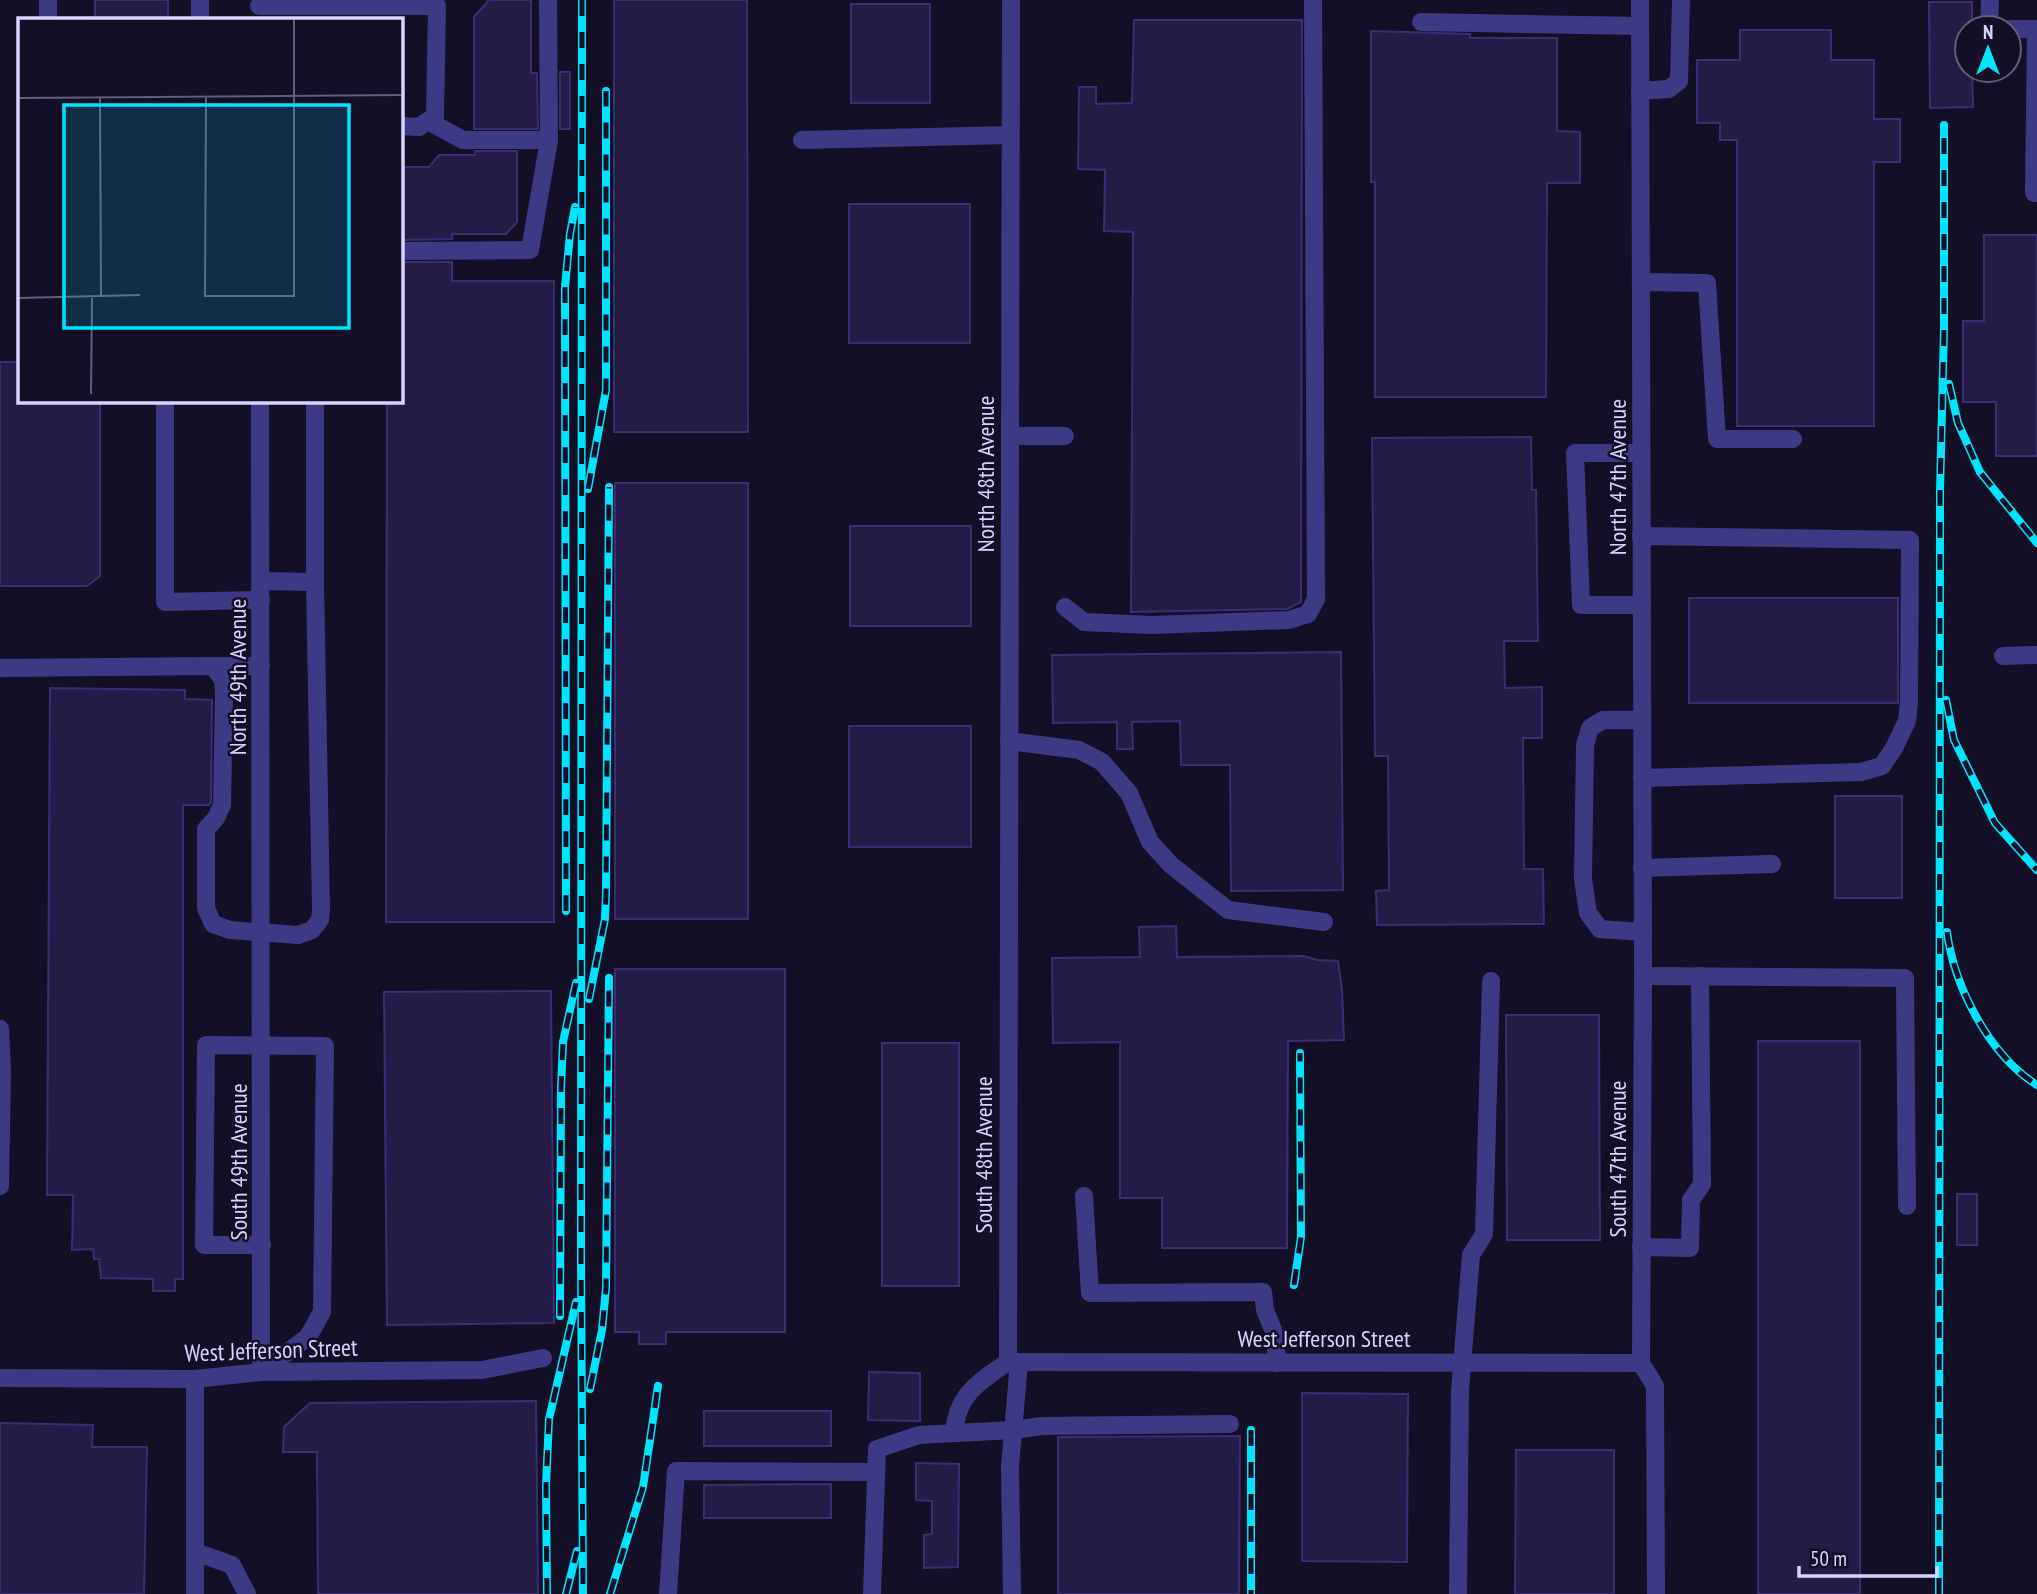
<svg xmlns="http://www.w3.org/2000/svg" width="2037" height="1594" font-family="'PT Sans Narrow',sans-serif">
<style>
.building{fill:#241b47;stroke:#3b2d73;stroke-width:2}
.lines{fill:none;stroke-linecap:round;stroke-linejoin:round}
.minor{stroke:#3d3a85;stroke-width:18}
.rail-casing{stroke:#00e5ff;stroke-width:8}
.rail{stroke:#130f26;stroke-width:5;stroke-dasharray:16;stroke-linecap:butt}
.labels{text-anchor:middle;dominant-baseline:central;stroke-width:5;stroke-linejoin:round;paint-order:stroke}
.street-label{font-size:24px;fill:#d9d4ff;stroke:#130f26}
.inset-road{fill:none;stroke:#625e7d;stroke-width:2}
.view{fill:#00e5ff;fill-opacity:0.15;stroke:#00e5ff;stroke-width:3.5}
.inset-edge{fill:none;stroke:#d9d4ff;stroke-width:3.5}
</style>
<rect width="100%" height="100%" fill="#130f26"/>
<g class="building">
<rect x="95" y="0" width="73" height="19"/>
<path d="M489 0H531V73H537L538 129H474V17Z"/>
<path d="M614 0H747L748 432H614Z"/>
<path d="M1929 2H1972V28H1967V70H1972L1973 107 1930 108Z"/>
<rect x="851" y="4" width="79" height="99"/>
<path d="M1134 20H1302L1301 602 1287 609 1131 612 1133 232 1104 231 1105 170 1078 169 1079 87H1096V104L1132 103Z"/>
<path d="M1740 30H1831V60H1874V119H1900V162H1874V426H1737V140H1720V123H1697V60H1740Z"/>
<path d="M1371 31 1470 34V38H1557V131L1580 132V183H1547L1546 397H1375V182H1371Z"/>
<rect x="560" y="72" width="10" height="57"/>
<path d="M475 151H517V222L506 234H452V239L401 240V167H429L439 155H475Z"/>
<rect x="849" y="204" width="121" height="139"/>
<path d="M1984 235H2037V456H1996V402H1963V321H1984Z"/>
<path d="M401 262H452V281H554V922H386L387 401H401Z"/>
<path d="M0 362H19V401H100V576L87 586H0Z"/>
<path d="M1531 437 1532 490H1536L1538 641H1504L1505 688 1542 687V738H1523L1524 869H1543L1544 924 1377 925 1376 891 1389 890 1388 756H1375L1372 438Z"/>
<rect x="615" y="483" width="133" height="436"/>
<rect x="850" y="526" width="121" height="100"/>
<rect x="1689" y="598" width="209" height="105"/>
<path d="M1341 652 1343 890 1231 891 1230 765H1181L1180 721 1132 722 1133 749H1117V722L1053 723 1052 655Z"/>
<path d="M50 688 185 690V699L212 700 211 802 209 805H183V1279H175V1291H153V1279L101 1278 99 1259H94L93 1249 72 1250 73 1195H47Z"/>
<rect x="849" y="726" width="122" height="121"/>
<rect x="1835" y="796" width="67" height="102"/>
<path d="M1176 926 1177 957 1304 956 1317 960 1338 961 1342 989 1344 1040 1288 1041 1287 1248H1162V1198H1120V1042L1053 1043 1052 958 1140 957 1139 927Z"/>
<path d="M615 969H785V1332H666V1344H639V1332H615Z"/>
<path d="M551 991 554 1323 387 1325 384 992Z"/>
<path d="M1506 1015H1599L1600 1240H1507Z"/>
<rect x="1758" y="1041" width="102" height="553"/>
<rect x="882" y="1043" width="77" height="243"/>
<rect x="1957" y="1194" width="20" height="51"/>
<path d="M869 1372 920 1373V1421L868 1420Z"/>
<path d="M1302 1393 1408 1394 1407 1562 1302 1561Z"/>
<path d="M536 1401 538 1594H318L317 1452H283L284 1427 310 1403Z"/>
<rect x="704" y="1411" width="127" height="35"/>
<path d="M0 1423 93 1425 92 1447H147L144 1594H0Z"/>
<path d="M1240 1436 1239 1594H1058V1437Z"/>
<path d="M1516 1450H1614V1594H1515Z"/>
<path d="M916 1463 959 1464 958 1567 924 1568V1535L932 1534V1501L916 1500Z"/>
<path d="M831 1484V1518H704V1485Z"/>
</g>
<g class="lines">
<g class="minor">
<path d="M1640 0 1643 976 1641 1363"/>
<path d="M259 6H437L435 116 419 127 401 126"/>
<path d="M48 19V0"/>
<path d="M200 19V0"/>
<path d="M1421 22 1640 26"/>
<path d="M1989 28 1990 0"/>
<path d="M2009 29H2036L2034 193H2037"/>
<path d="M1640 91 1669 89 1679 81 1681 0"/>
<path d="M428 121 463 140H549"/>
<path d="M802 140 1010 135"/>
<path d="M401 251 530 250 549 140 548 0"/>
<path d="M1641 282 1707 283 1717 439H1793"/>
<path d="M165 401V602L261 600"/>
<path d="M260 401 261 1372"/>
<path d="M1010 436H1065"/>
<path d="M1641 453H1575L1581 605H1642"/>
<path d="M1641 536 1910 540 1909 703 1907 721 1894 748 1882 766 1861 772 1642 778"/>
<path d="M261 581 315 582"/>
<path d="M1065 607 1084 622 1151 625 1289 620 1308 614 1316 599 1313 0"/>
<path d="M2003 656 2037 655"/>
<path d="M213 666H261"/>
<path d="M0 668 213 666 223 680 224 692 222 805 216 818 206 829V908L213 924 230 930 298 935 312 930 320 920 321 909 315 582V401"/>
<path d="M1642 720H1603L1590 728 1585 745 1583 879 1588 913 1600 929 1643 932"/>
<path d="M1009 741 1079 750 1102 762 1129 793 1150 842 1171 865 1228 910 1324 922"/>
<path d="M1642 868 1772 864"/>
<path d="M1643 976 1905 978 1907 1206"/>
<path d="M0 1029 2 1071 0 1186"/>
<path d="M1084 1196 1090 1293 1263 1292 1265 1310 1275 1335 1277 1363"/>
<path d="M1641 1247 1690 1248 1691 1200 1702 1184 1700 976"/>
<path d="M1008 1362 1011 0"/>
<path d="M1008 1362 1641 1363"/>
<path d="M1641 1363 1655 1386 1656 1594"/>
<path d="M261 1372 308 1337 322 1312 325 1046 206 1045 204 1245H262"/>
<path d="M0 1378 195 1379 261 1372 482 1370 543 1358"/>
<path d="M954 1433C957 1394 979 1382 1008 1362"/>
<path d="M195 1552 232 1565 247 1594"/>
<path d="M195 1594V1379"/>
<path d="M668 1594 676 1471 876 1472"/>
<path d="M872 1594 877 1449 919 1435 1013 1430 1042 1426 1230 1424"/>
<path d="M1012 1594 1010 1467 1019 1362"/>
<path d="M1458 1594 1460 1390 1471 1255 1484 1234 1491 981"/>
</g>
<defs>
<g id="rail">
<path d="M582 0 581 1257 583 1594"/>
<path d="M1949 384 1958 423 1980 472 2037 543"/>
<path d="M588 489 606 390V91"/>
<path d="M1946 700 1954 740 1995 823 2037 870"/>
<path d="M566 911 565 287 570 234 575 207"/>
<path d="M1947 932C1954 986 1989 1055 2037 1085"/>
<path d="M589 999 605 919 606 893 609 487"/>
<path d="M1294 1285 1301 1237 1300 1053"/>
<path d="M560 1316 561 1088 563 1042 576 983"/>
<path d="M590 1389 602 1330 606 1288 609 978"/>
<path d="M1251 1430V1594"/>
<path d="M547 1594 546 1486 549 1419 576 1302"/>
<path d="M566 1594 577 1551"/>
<path d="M610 1594 643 1487 658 1386"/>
<path d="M1939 1594 1940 491 1944 329V125"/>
</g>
</defs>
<use href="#rail" class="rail-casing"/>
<use href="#rail" class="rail"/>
</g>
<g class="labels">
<g class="street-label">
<text transform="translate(985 474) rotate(-90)">North 48th Avenue</text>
<text transform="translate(1617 477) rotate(-90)">North 47th Avenue</text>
<text transform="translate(237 677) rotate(-90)">North 49th Avenue</text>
<text transform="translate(983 1155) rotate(-90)">South 48th Avenue</text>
<text transform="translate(1617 1159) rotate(-90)">South 47th Avenue</text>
<text transform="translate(238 1162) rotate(-90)">South 49th Avenue</text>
<text x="1324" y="1338">West Jefferson Street</text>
<text transform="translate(271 1350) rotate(-2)">West Jefferson Street</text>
</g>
</g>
<g transform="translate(18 18)">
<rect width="385" height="385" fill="#130f26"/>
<path class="inset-road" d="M188 78 187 278H276V1M82 79 83 279M0 80 385 77M0 280 122 277M73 376 74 280"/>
<path class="view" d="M46 87H331V310H46Z"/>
<rect width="385" height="385" class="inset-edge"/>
</g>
<g transform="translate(1988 49)"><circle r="33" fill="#130f26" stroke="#625e7d" stroke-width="2"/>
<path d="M0-5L12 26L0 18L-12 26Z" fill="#00e5ff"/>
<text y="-10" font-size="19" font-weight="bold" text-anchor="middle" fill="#d9d4ff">N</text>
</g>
<path d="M1799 1566v10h138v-10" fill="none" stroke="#d9d4ff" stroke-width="3.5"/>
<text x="1810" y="1566" font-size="21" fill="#d9d4ff" stroke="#130f26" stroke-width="5" paint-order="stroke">50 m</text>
</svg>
